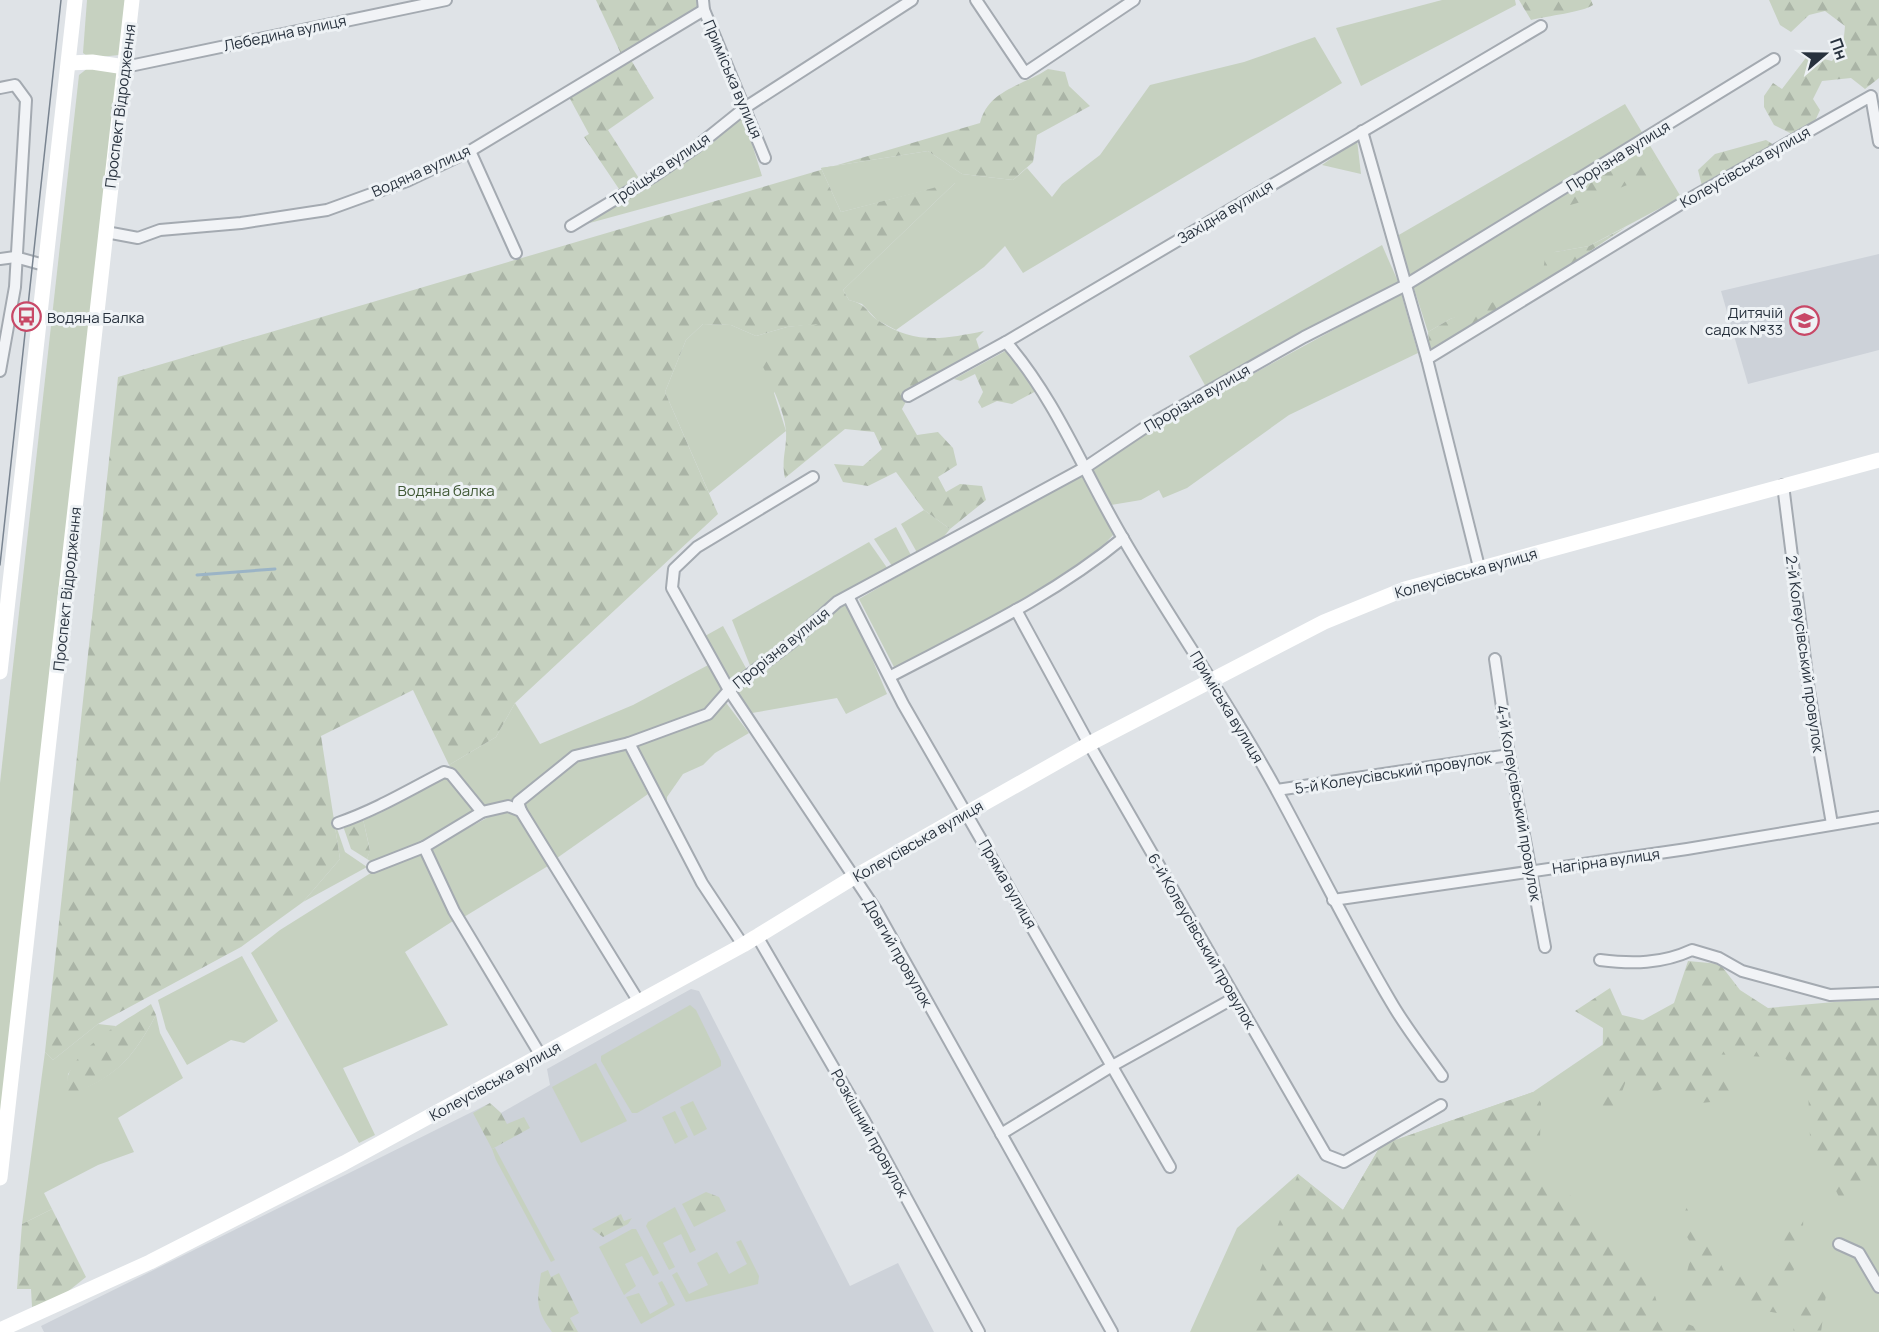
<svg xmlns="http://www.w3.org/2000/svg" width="1879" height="1332" font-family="Manrope,sans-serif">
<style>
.built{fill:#cdd2d9}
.green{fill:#c6d1c0}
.forest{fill:url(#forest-firs)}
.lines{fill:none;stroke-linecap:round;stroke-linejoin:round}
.stream{stroke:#9bb4c6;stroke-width:3}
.street-casing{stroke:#a4aab1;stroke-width:14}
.street{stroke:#f1f3f6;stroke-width:10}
.secondary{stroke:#fff;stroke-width:15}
.tram{stroke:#798490;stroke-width:1.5}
.labels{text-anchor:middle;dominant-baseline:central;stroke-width:6;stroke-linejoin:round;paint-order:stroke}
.street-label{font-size:15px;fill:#28323e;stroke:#eef2f5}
.poi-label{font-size:15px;fill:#28323e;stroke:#eef2f5;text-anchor:end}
.park-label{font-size:15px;fill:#405936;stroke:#eef2f5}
</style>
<defs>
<pattern id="forest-firs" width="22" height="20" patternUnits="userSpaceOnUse" patternTransform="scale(1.5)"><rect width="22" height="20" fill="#c6d1c0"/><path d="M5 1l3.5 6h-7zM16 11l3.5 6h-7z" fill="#aab4a6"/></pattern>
</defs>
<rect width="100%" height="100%" fill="#dfe3e7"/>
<g class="built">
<path d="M1879 254V350L1748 384 1721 291Z"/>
<path d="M691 989 699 991 850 1286 898 1263 934 1332H44L41 1326 490 1103 501 1113 550 1085 547 1069Z"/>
</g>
<g class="green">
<path d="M87 0H127L119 55 90 58 83 53Z"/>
<path d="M1442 0H1515L1516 5 1361 86 1336 28Z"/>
<path d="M1315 37 1342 83 1023 273 1005 246 984 267 896 330 877 320 862 304 849 300 843 290 955 183 841 212 821 168 928 151 962 174 1013 180 1027 168 1052 197 1062 184 1100 155 1150 85 1244 62Z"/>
<path d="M88 68 118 73 0 1140V783L79 75Z"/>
<path d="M1625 104 1681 197 1589 246 1555 252 1541 284 1515 300 1450 319 1428 332 1397 236Z"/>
<path d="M743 115 762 176 586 224 670 173Z"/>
<path d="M1357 140 1361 174 1322 165Z"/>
<path d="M1382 245 1400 286 1207 389 1189 356Z"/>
<path d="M1401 293 1418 353 1289 415 1187 488 1163 498 1159 490 1141 500 1111 505 1089 472 1152 429Z"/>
<path d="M820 323 774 393 786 431 709 493 665 392 686 340 703 324 731 325 756 336 787 327Z"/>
<path d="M1082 474 1114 534 1086 564 1002 613 895 669 859 599 1011 511Z"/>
<path d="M924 510 950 529 938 544 919 556 901 524Z"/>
<path d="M896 527 913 559 894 569 874 539Z"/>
<path d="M869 542 890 572 751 668 732 620Z"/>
<path d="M848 602 887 694 846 714 837 698 752 713 734 690 838 606Z"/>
<path d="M723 626 747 670 728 681 705 636Z"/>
<path d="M712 663 725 689 706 711 635 737 572 752 514 802 484 807 449 765 496 737 515 703 540 744 633 705Z"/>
<path d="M724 700 749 733 715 753 703 765 683 774 667 797V803L633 744 669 733Z"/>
<path d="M625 750 648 794 557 858 523 804 579 759Z"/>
<path d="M447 777 477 812 427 840 373 863 367 859 370 850 363 819 378 814Z"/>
<path d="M505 811 520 815 548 866 464 917 430 849 494 814Z"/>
<path d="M334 820 345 852 367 867 303 902 340 859Z"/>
<path d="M422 854 453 921 405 952 448 1025 343 1068 375 1135 359 1143 251 953 280 930 374 871Z"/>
<path d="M242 956 278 1021 244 1043 231 1040 187 1065 166 1029 158 1000Z"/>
<path d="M690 1005 696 1010 721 1061V1066L637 1113H632L601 1061V1056Z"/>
<path d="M156 1015 160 1033 183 1078 118 1118 134 1152 98 1165 44 1193 52 1209 22 1224 45 1052 53 1060 98 1024 116 1026 85 1052 68 1074 67 1095C116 1077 131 1061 156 1015Z"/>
<path d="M1879 1036V1332H1190L1237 1228 1298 1174 1343 1210 1381 1145 1533 1092 1611 1039Z"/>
<path d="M596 1063 627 1121 581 1143 552 1087Z"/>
<path d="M693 1101 707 1129 694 1136 680 1107Z"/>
<path d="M675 1111 688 1137 675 1144 662 1117Z"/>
<path d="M495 1148 555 1260 551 1262 496 1160 492 1149Z"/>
<path d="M675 1207 696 1250 690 1253 681 1234 663 1243 675 1267 669 1270 646 1226 648 1222Z"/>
<path d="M632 1229H636L659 1273 653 1276 642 1256 625 1264 636 1286 624 1295 599 1247Z"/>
<path d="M741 1240 759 1276 758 1284 686 1302 672 1275 677 1272 689 1294 708 1285 697 1263 717 1252 729 1274 747 1264 736 1242Z"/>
<path d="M662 1281 675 1305 641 1324 626 1297 639 1293 650 1314 668 1304 658 1283Z"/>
</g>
<g class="forest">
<path d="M596 0H699L700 10 622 56Z"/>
<path d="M1519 0H1591L1593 5C1583 12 1547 16 1531 20Z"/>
<path d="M1769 0H1879V78L1865 89 1851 78 1822 81 1813 99 1820 110 1811 130 1792 134 1774 125 1764 107V96L1773 83 1782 89 1808 55 1832 61 1843 47 1845 26 1825 11 1809 15 1791 32 1780 25Z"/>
<path d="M631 60 654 98 608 130 640 180 621 192 584 137 589 134 569 97Z"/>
<path d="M1048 69 1065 72 1069 86 1090 106 1037 135 1033 162 1013 180 962 174 928 151 821 168 841 212 956 182 843 290 849 300C869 305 865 312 879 321 915 345 944 339 984 331L976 339 981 354 909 396 902 409 917 435 938 432 953 448 957 465 938 477 946 492 960 484 982 486 986 500 950 529 924 510 896 472 868 486 843 482 834 464 863 466 882 449 874 432 845 429 785 478C781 459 787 449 786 431 784 407 766 374 756 352L818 324 787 327 756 336 731 325 703 324 686 340 665 392 718 514 515 703 496 737 449 765 413 690 321 736 340 859 303 902 241 947 98 1024 53 1060 45 1052 118 377 980 123C988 90 1022 86 1048 69Z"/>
<path d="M1766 140 1774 145 1702 186 1698 170 1715 154Z"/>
<path d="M1649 154 1662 179H1642L1595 198 1549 211 1576 189 1583 170 1605 163 1638 166Z"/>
<path d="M1626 227 1541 284 1545 258 1555 252 1589 246Z"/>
<path d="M1509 296 1515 300 1430 353 1428 332 1450 319Z"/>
<path d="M1009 349 1038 390 1012 404 997 401 982 408 978 402 983 392 975 374 961 381 954 379Z"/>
<path d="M363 819 370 851 367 859 351 849 343 826Z"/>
<path d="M1688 961 1720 964 1740 990 1768 1008 1879 998V1181L1855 1199 1839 1197 1810 1137 1808 1089 1785 1058 1712 1054 1724 1071 1749 1085 1731 1100 1701 1103 1673 1084 1649 1095 1630 1070 1616 1108H1602L1603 1028 1575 1011 1610 988 1622 1015 1643 1020 1674 1003Z"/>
<path d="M151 1004 156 1015C131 1061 116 1077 67 1096 67 1089 66 1079 69 1073 84 1042 123 1022 151 1004Z"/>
<path d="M1533 1092 1541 1103 1540 1139 1532 1180 1576 1198 1601 1238 1647 1268 1660 1313 1698 1328V1332H1255L1250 1296 1298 1174 1343 1210 1381 1145Z"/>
<path d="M490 1103 501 1113 507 1124 524 1117 530 1128 492 1149 473 1113Z"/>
<path d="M706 1192 719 1197 726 1211 694 1227 682 1204Z"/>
<path d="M1685 1205C1698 1231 1713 1245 1724 1271L1755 1278 1776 1266 1784 1226 1803 1218C1805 1253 1788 1281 1777 1313L1748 1308 1727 1288 1695 1309 1673 1302 1685 1280 1693 1248 1675 1214Z"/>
<path d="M52 1209 86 1277 56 1301 32 1307 31 1289H17L22 1224Z"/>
<path d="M621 1214 624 1221 632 1218 628 1224 603 1237 592 1229Z"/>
<path d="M548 1270 551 1277 559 1273 579 1313 570 1318 578 1332H552C535 1309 537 1301 541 1273Z"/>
<path d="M1827 1287 1821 1332H1793L1800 1298Z"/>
</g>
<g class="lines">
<path class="stream" d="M197 575 275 569"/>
<defs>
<g id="street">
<path d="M703 0 704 10 765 158"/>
<path d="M976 0 1025 73 1134 0"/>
<path d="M125 67 446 0"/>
<path d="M0 88 15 85 26 100 15 287 0 371"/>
<path d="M1362 131 1427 359 1479 567"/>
<path d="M470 151 516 253"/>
<path d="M571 226 654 176 695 148 746 107 912 0"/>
<path d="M106 232 138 238 160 230 241 223 327 210 407 181 470 151 704 10"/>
<path d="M0 259 15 257 44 265"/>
<path d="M1006 342C1057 401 1084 473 1124 540 1173 624 1230 704 1277 791 1315 861 1350 933 1391 1002 1406 1028 1425 1052 1442 1076"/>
<path d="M1427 359 1689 199 1871 96 1879 142"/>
<path d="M908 396 1006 342 1541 26"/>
<path d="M813 477 697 547 674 569 672 588 729 690 876 910 1112 1332"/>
<path d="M1783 485 1809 691 1832 824"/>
<path d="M849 598 903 704 1170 1167"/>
<path d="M1016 610 1089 744 1326 1155 1344 1162 1441 1105"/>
<path d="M1495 659 1509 755 1545 947"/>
<path d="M891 676C971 634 1053 596 1123 538"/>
<path d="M629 743 702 883 743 945"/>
<path d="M1277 790 1509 755"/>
<path d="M521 811 639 1002"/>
<path d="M338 823C376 810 409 790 444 772L451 774 482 812"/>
<path d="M424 847 454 911 541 1056"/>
<path d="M373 867 424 847 482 812 508 806 521 811 518 802 575 756 629 743 708 714 729 690 791 643 837 602 1086 467 1147 426 1304 337 1404 286 1774 59"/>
<path d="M1333 900 1687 849 1879 817"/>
<path d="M757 936 864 1120 979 1332"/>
<path d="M1600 960C1632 964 1662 964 1692 950L1719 958 1742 971 1830 995 1879 993"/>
<path d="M1001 1134 1112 1066 1234 998"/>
<path d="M1839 1244 1859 1253 1879 1287"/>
</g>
</defs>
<use href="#street" class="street-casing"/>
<use href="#street" class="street"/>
<g class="secondary">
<path d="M69 63 92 62 125 67"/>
<path d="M0 672 75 0"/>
<path d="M0 1178 132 0"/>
<path d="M0 1330 150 1262 344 1163 743 945 854 877 1089 744 1324 622 1405 589 1879 460"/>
</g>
<path class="tram" d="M0 565 61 0"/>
</g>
<defs>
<symbol id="bus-ring" viewBox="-11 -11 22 22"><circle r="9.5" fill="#eef2f5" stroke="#c84867" stroke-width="1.5"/><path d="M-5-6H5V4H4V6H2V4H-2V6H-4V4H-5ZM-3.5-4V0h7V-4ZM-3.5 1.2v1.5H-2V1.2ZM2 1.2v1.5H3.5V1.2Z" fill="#c84867"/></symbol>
<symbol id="school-ring" viewBox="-11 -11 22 22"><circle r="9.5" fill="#eef2f5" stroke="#c84867" stroke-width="1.5"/><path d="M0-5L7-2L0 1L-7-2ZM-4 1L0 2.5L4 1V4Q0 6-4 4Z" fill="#c84867"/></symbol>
</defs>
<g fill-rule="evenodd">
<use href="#bus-ring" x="10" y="300" width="33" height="33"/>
<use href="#school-ring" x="1788" y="304" width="33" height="33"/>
</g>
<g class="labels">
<g class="street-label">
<text transform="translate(285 33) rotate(-12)">Лебедина вулиця</text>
<text transform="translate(733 79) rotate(67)">Приміська вулиця</text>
<text transform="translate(120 106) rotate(-83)">Проспект Відродження</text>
<text transform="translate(1618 156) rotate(-32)">Прорізна вулиця</text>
<text transform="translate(1745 167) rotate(-30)">Колеусівська вулиця</text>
<text transform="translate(660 169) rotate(-34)">Троїцька вулиця</text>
<text transform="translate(421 171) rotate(-24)">Водяна вулиця</text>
<text transform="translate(1225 212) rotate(-31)">Західна вулиця</text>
<text transform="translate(1197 398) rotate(-30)">Прорізна вулиця</text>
<text transform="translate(1466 573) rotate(-16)">Колеусівська вулиця</text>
<text transform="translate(67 589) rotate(-84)">Проспект Відродження</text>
<text transform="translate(781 648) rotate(-39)">Прорізна вулиця</text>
<text transform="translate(1805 654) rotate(82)">2-й Колеусівський провулок</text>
<text transform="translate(1227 707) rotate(59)">Приміська вулиця</text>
<text transform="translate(1393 773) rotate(-9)">5-й Колеусівський провулок</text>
<text transform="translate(1519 803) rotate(80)">4-й Колеусівський провулок</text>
<text transform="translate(918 841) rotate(-30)">Колеусівська вулиця</text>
<text transform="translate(1606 861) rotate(-8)">Нагірна вулиця</text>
<text transform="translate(1008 884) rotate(60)">Пряма вулиця</text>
<text transform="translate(1202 941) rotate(60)">6-й Колеусівський провулок</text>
<text transform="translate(898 953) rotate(60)">Довгий провулок</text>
<text transform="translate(495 1081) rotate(-29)">Колеусівська вулиця</text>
<text transform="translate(870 1133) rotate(61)">Розкішний провулок</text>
</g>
<g class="poi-label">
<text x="1783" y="312">Дитячій<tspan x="1783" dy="17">садок №33</tspan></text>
<text x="47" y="317" text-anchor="start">Водяна Балка</text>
</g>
<g class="park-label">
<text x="446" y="490">Водяна балка</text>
</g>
</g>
<g transform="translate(1825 54) rotate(70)" stroke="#eef2f5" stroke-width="4.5" paint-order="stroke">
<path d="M0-4.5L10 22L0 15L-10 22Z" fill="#28323e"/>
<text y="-9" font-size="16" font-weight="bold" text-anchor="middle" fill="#28323e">Пн</text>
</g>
</svg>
